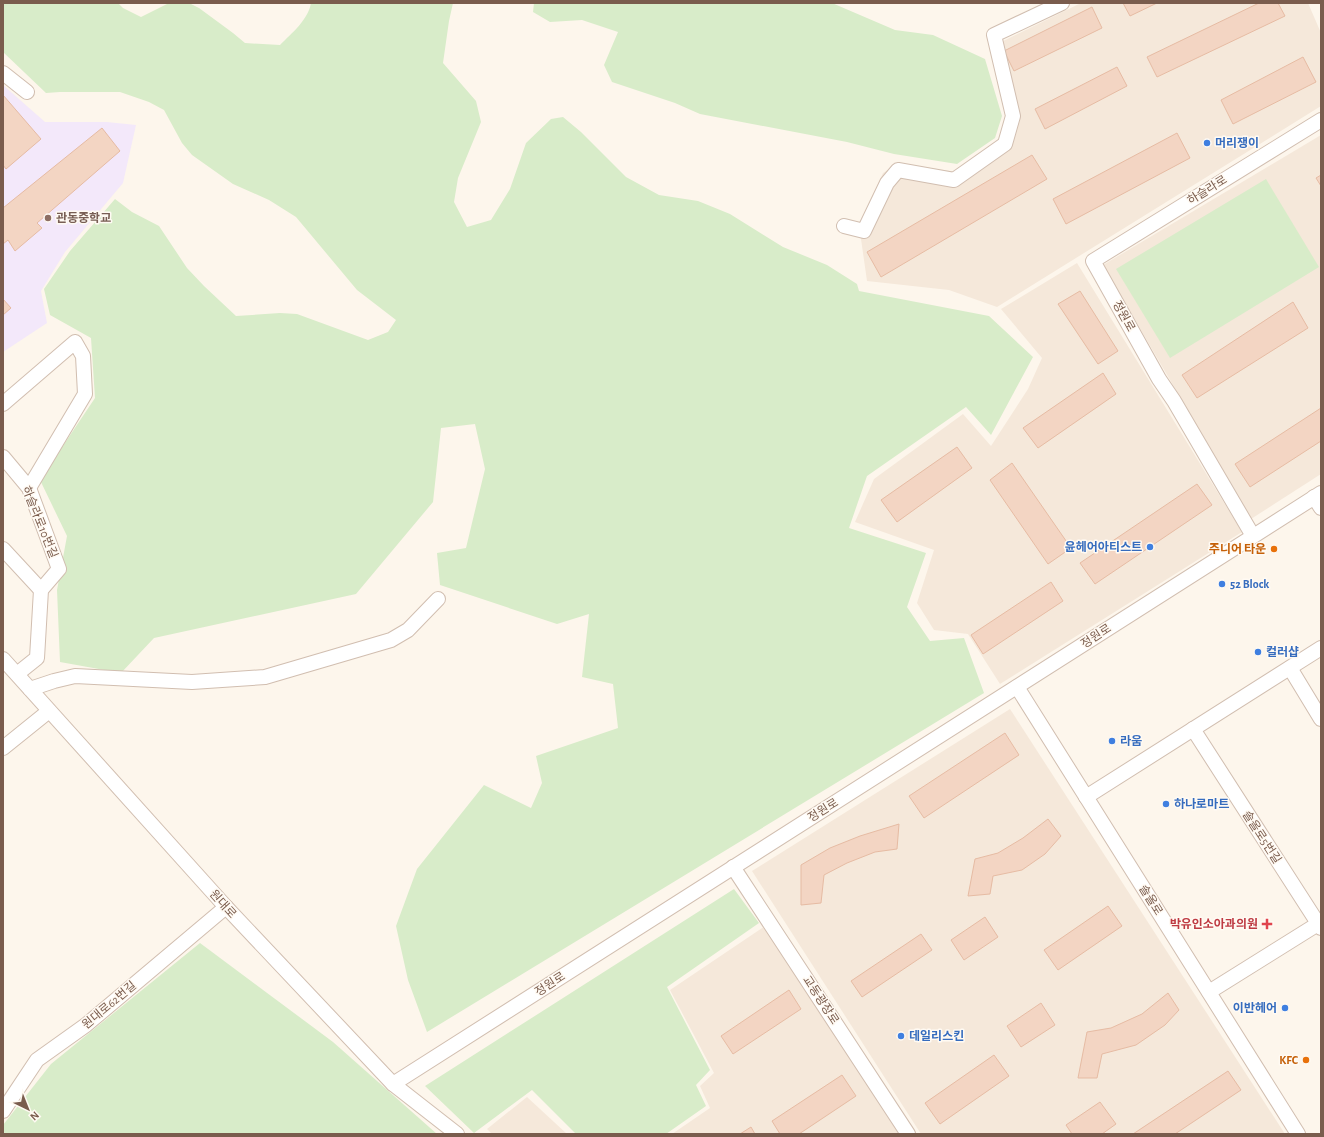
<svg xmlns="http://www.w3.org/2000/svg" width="1324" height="1137" font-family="'Alegreya Sans','Noto Sans KR',sans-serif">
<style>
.residential{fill:#f5e8da}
.education{fill:#f3e8fa}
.green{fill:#d8ecc9}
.building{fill:#f3d5c3;stroke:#e6bba3}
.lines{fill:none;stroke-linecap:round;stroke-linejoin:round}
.minor-casing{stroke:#d1beb0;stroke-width:16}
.minor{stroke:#fff;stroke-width:14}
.shop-dot{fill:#3f7fe0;stroke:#fffaf3;stroke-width:1.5}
.education-dot{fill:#8d6e63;stroke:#fffaf3;stroke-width:1.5}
.food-dot{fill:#e8710a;stroke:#fffaf3;stroke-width:1.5}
.health-dot{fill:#e0444e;stroke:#fffaf3;stroke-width:1.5}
.labels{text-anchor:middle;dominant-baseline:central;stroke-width:3;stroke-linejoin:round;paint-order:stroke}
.shop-label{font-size:12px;font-weight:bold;fill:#366cbe;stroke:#fffaf3;text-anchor:start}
.street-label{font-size:12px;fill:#7a5c4d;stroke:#fffaf3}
.education-label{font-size:12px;font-weight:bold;fill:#785e54;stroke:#fffaf3;text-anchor:start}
.food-label{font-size:12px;font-weight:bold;fill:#c56008;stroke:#fffaf3;text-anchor:end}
.health-label{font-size:12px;font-weight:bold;fill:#be3a42;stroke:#fffaf3;text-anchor:end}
</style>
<rect width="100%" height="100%" fill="#fdf6ec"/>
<g class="residential">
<path d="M1081 3H1308L1321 33V106L997 307 949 290 867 281 859 225 883 173 898 163 957 172 1002 142 1008 119 993 46Z"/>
<path d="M1321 135V474L1251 519 1103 265Z"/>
<path d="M1077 263 1242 532 1000 684 968 634 934 630 917 603 934 550 855 522 874 479 963 414 991 446 1028 389 1042 358 1001 309Z"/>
<path d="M1010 709 1285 1134H921L752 871Z"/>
<path d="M765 926 899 1134H672L710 1108 700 1086 714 1073 670 990Z"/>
<path d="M527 1097 567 1134H492L487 1129Z"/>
</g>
<path class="education" d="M3 85 45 122H107L136 125 123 183 65 252 41 291 47 323 3 352Z"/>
<g class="green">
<path d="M3 3H118L123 8 141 17 169 3H189L199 8 233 33 245 43 280 45C292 33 308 20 311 3H453L449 21 443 63 476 101 481 122 458 178 454 202 467 227 491 220 510 189 526 143 551 119 563 117 581 132 626 177 659 195 698 201 730 214 783 247 827 265 857 284 859 291 989 316 1033 357 991 435 966 407 867 476 849 528 926 553 907 607 930 641 964 638 984 693 427 1032 408 980 396 926 417 869 484 785 531 808 542 783 536 756 618 728 613 684 582 677 589 614 557 624 440 585 437 553 466 548 485 469 475 424 441 428 433 502 356 594 154 638 121 673 60 662 57 590 67 536 40 480 95 398 91 338 50 315 44 289 70 251 115 199 132 212 159 226 187 268 204 286 236 316 280 313 297 314 368 340 388 332 396 320 357 290 296 217 269 200 233 184 192 155 182 143 164 110 149 102 120 92H60L46 93 3 52Z"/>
<path d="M534 3H832L895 30 933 35 985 59 1002 116 995 138 957 164 894 154 847 142 700 114 675 103 612 82 604 65 618 32 582 20 550 22 533 12Z"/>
<path d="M1266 179 1319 267 1170 358 1116 269Z"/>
<path d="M734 889 759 923 667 987 710 1070 696 1085 706 1106 666 1134H576L532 1090 474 1133 425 1086Z"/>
<path d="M200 943 333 1042 437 1134H3V1125L51 1064Z"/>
</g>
<g class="building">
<path d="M1123 3H1157L1130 16Z"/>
<path d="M1259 3H1278L1285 16 1157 77 1147 57Z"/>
<path d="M1092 7 1102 28 1014 71 1004 51Z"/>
<path d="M1303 57 1316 82 1233 124 1221 100Z"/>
<path d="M1117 67 1127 86 1045 129 1035 109Z"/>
<path d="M3 95 41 139 6 169 3 165Z"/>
<path d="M102 128 120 151 37 223 42 228 15 251 8 240 3 244V208Z"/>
<path d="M1177 133 1190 158 1066 224 1053 199Z"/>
<path d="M1032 155 1047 179 881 277 867 252Z"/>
<path d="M1321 175V186L1316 178Z"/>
<path d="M1080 291 1118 351 1098 364 1058 304Z"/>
<path d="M3 299 11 308 3 315Z"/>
<path d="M1293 302 1308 328 1197 398 1182 375Z"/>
<path d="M1103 373 1116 394 1038 448 1023 428Z"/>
<path d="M1321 408V441L1250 487 1235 464Z"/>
<path d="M957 447 972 468 897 522 881 500Z"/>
<path d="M1012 463 1071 548 1048 564 990 480Z"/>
<path d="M1197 484 1212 505 1095 584 1080 563Z"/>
<path d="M1051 582 1063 601 983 654 971 635Z"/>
<path d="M1005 733 1019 755 924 818 909 796Z"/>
<path d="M1048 819 1061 836 1045 854 1022 870 993 876 990 894 968 896 975 859 998 853 1023 838Z"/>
<path d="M899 824 897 849 875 852 847 863 824 875 821 903 801 905V865L830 848 860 836Z"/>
<path d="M1108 906 1122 926 1058 970 1044 950Z"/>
<path d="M985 917 998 937 964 960 951 940Z"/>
<path d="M921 934 932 950 862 997 851 981Z"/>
<path d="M789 990 801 1009 733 1054 721 1036Z"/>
<path d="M1168 993 1179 1010 1165 1025 1136 1045 1102 1054 1097 1078H1078L1087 1032 1111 1028 1142 1014Z"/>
<path d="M1041 1003 1055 1025 1021 1047 1007 1026Z"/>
<path d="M994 1055 1009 1076 940 1124 925 1103Z"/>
<path d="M1228 1071 1241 1090 1175 1134H1133Z"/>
<path d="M842 1075 856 1096 799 1134H780L772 1121Z"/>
<path d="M1100 1102 1116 1124 1102 1134H1072L1066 1125Z"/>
<path d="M751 1127 755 1134H740Z"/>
</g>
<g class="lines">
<defs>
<g id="minor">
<path d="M3 73 27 92"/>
<path d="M844 226 864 231 887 183 898 170 954 180 1005 144 1013 116 994 35 1062 3"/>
<path d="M3 404 75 342 83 356 85 394 29 488"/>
<path d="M3 457 29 488 59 569 41 590 37 658 17 674"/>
<path d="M1314 497 1321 508"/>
<path d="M1253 536 1174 401 1159 379 1093 261 1321 120"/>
<path d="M3 549 41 590"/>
<path d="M3 659 226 907 393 1084 457 1134"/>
<path d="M1290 668 1321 719"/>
<path d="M1017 687 1298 1134"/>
<path d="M30 689 54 681 75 676 192 682 265 677 391 640 408 630 438 599"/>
<path d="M1193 729 1321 928"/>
<path d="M3 748 49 711"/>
<path d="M1086 797 1321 648"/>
<path d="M733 867 908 1134"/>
<path d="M1209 992 1321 922"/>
<path d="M393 1084 1321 493"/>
<path d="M3 1111 37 1060 86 1025 226 907"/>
</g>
</defs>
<use href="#minor" class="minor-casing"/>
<use href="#minor" class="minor"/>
</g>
<g class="shop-dot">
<circle cx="1207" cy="143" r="4"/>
<circle cx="1150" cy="547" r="4"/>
<circle cx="1222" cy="584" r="4"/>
<circle cx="1258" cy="652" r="4"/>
<circle cx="1112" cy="741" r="4"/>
<circle cx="1166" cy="804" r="4"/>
<circle cx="1285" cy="1008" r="4"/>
<circle cx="901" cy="1036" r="4"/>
</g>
<circle class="education-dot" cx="48" cy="218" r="4"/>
<g class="food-dot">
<circle cx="1274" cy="549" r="4"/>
<circle cx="1306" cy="1060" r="4"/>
</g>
<path class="health-dot" d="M1265 918h4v4h4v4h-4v4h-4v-4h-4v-4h4z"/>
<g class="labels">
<g class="shop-label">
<text x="1215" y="143">머리쟁이</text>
<text x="1142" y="547" text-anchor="end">윤헤어아티스트</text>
<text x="1230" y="584">52 Block</text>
<text x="1266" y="652">컬러샵</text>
<text x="1120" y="741">라움</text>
<text x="1174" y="804">하나로마트</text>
<text x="1277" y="1008" text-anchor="end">이반헤어</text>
<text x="909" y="1036">데일리스킨</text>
</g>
<g class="street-label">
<text transform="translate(1207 190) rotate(-32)">하슬라로</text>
<text transform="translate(1124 316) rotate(61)">정원로</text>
<text transform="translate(40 522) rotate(68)">하슬라로10번길</text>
<text transform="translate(1096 636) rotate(-33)">정원로</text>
<text transform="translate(823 810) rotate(-32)">정원로</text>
<text transform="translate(1262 837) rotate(57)">솔올로5번길</text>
<text transform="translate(1151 900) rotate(58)">솔올로</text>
<text transform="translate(223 904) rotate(48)">원대로</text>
<text transform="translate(550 984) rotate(-33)">정원로</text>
<text transform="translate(821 1000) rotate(57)">교동광장로</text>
<text transform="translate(109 1005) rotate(-40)">원대로62번길</text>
</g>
<g class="education-label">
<text x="56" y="218">관동중학교</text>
</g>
<g class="food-label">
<text x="1266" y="549">주니어 타운</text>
<text x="1298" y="1060">KFC</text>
</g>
<g class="health-label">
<text x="1258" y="924">박유인소아과의원</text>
</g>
</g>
<rect width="1324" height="1137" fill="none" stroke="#7a5c4d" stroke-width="8"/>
<g transform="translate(28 1109) rotate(137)" stroke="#fffaf3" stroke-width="3" paint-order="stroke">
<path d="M0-3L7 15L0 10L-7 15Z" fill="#7a5c4d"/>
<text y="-6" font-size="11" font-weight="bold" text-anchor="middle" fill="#7a5c4d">N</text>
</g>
</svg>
